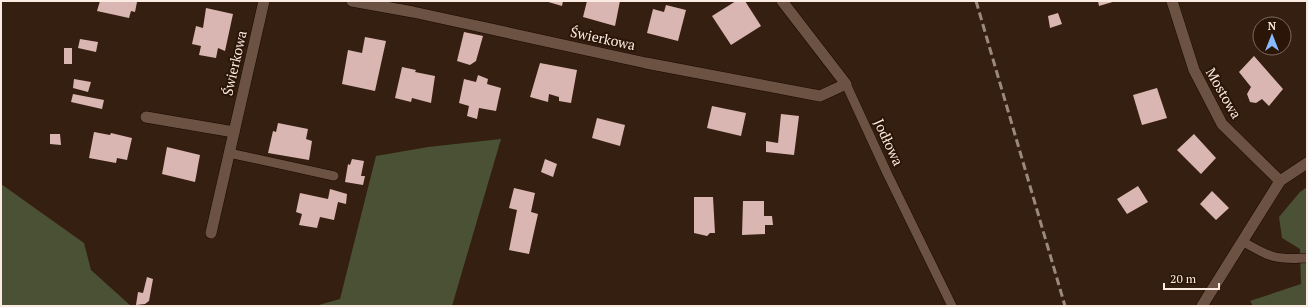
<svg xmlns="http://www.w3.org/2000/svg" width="1308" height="307" font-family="'PT Serif',serif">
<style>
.forest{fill:#4b5134}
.building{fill:#dab6b3}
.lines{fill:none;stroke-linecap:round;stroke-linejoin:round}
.service-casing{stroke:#1c0800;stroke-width:10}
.minor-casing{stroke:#1c0800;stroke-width:12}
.service{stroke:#6c5242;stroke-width:9}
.minor{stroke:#6c5242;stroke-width:11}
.rail{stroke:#9c897d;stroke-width:3;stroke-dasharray:8 4;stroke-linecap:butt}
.labels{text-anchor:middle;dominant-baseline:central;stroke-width:4;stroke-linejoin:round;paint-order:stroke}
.street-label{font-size:14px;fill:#fbebe2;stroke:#2b1507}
</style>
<rect width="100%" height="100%" fill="#351f10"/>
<g class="forest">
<path d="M501 139 452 306H315L340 299 376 156 428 147Z"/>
<path d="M1 184 84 243 91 270 131 306H1Z"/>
<path d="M1307 187V306H1253L1250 301 1301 284 1300 249 1282 238 1279 217 1300 192Z"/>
</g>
<g class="building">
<path d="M100 1H134L137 2 135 12 131 11 129 18 97 11Z"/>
<path d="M545 1H563L562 6Z"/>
<path d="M587 1H620L615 26 583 17Z"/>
<path d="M736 1H745L761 26 731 45 712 16Z"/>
<path d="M1098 1H1116L1099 6Z"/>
<path d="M666 5 686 10 678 41 647 33 653 9 664 12Z"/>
<path d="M206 8 233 14 225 51 218 48 216 58 199 55 201 46 192 44 196 26 203 28Z"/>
<path d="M1058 13 1062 24 1050 28 1048 16Z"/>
<path d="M464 32 483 36 476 61 470 65 457 61Z"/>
<path d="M365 37 386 41 375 91 342 84 348 50 362 53Z"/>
<path d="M80 39 98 42 96 52 78 48Z"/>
<rect x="64" y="48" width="8" height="16"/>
<path d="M1254 56 1283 89 1269 106 1262 99 1256 103 1250 102 1247 94 1251 87 1239 72Z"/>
<path d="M540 63 577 70 571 103 559 101V97L549 94 548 102 530 97Z"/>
<path d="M402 67 416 70 415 72 435 76 431 103 412 98 411 102 395 98Z"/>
<path d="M478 75 488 79 487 84 501 88 496 111 479 108 477 119 467 116 469 106 459 103 464 79 476 82Z"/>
<path d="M74 79 91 82 88 92 73 88Z"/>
<path d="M1157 88 1167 118 1142 125 1133 95Z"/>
<path d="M73 94 104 100 102 109 71 102Z"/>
<path d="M712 106 746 113 741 136 707 128Z"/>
<path d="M781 114 799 116 794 155 766 152V141L778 143Z"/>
<path d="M597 118 625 125 620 146 592 138Z"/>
<path d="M278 123 308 129 306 139 312 141 309 160 268 153 273 131 276 132Z"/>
<path d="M94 132 110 135 111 133 132 138 127 160 117 158 116 163 89 158Z"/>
<path d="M50 134H60L61 145 50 144Z"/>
<path d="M1194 134 1216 158 1201 174 1177 150Z"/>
<path d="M167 147 200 155 195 182 162 174Z"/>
<path d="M352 159 364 161 361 176H365L363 185 345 182 348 164 350 165Z"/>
<path d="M545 159 557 164 553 177 541 172Z"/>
<path d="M1138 186 1148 202 1127 214 1117 199Z"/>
<path d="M514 188 535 193 531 212 538 214 529 254 509 250 517 210 509 208Z"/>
<path d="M330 189 347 194 346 204 338 202 334 220 320 217 317 228 299 225 302 214 296 212 300 193 328 199Z"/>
<path d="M1212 191 1229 208 1216 220 1200 204Z"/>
<path d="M694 197H713L715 233H710L707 236 694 233Z"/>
<path d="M743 201H764V216H772L773 225H765V234L742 235Z"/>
<path d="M147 277 153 279 149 301 145 304 136 305 138 292 143 293Z"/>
</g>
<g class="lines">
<defs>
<g id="service">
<path d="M846 84 887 173 952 306"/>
<path d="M229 153 334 176"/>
<path d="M1242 241C1269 257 1275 260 1307 258"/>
</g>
<g id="minor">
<path d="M352 1 413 12 646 63 820 96 846 84 782 1"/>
<path d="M1172 1 1194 70 1222 124 1280 181"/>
<path d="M146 117 234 132"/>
<path d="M211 233 264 1"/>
<path d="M1202 306 1280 181 1307 163"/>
</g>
</defs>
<use href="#service" class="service-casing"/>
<use href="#minor" class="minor-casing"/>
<use href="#service" class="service"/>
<use href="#minor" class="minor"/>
<path class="rail" d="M976 1 1065 306"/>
</g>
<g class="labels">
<g class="street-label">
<text transform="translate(603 38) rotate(12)">Świerkowa</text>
<text transform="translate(234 63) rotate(-77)">Świerkowa</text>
<text transform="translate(1224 93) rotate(60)">Mostowa</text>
<text transform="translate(889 142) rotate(65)">Jodłowa</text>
</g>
</g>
<rect width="1308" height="307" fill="none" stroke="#fbebe2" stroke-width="4"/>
<g transform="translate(1272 36)"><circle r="19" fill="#2b1507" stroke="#7e6b5f"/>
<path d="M0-3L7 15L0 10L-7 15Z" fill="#88bbfc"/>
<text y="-6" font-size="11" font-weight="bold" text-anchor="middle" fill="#fbebe2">N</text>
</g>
<path d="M1164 283v6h55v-6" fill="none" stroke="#fbebe2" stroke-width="2"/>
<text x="1170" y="283" font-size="12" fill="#fbebe2" stroke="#2b1507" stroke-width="3" paint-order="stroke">20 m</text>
</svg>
